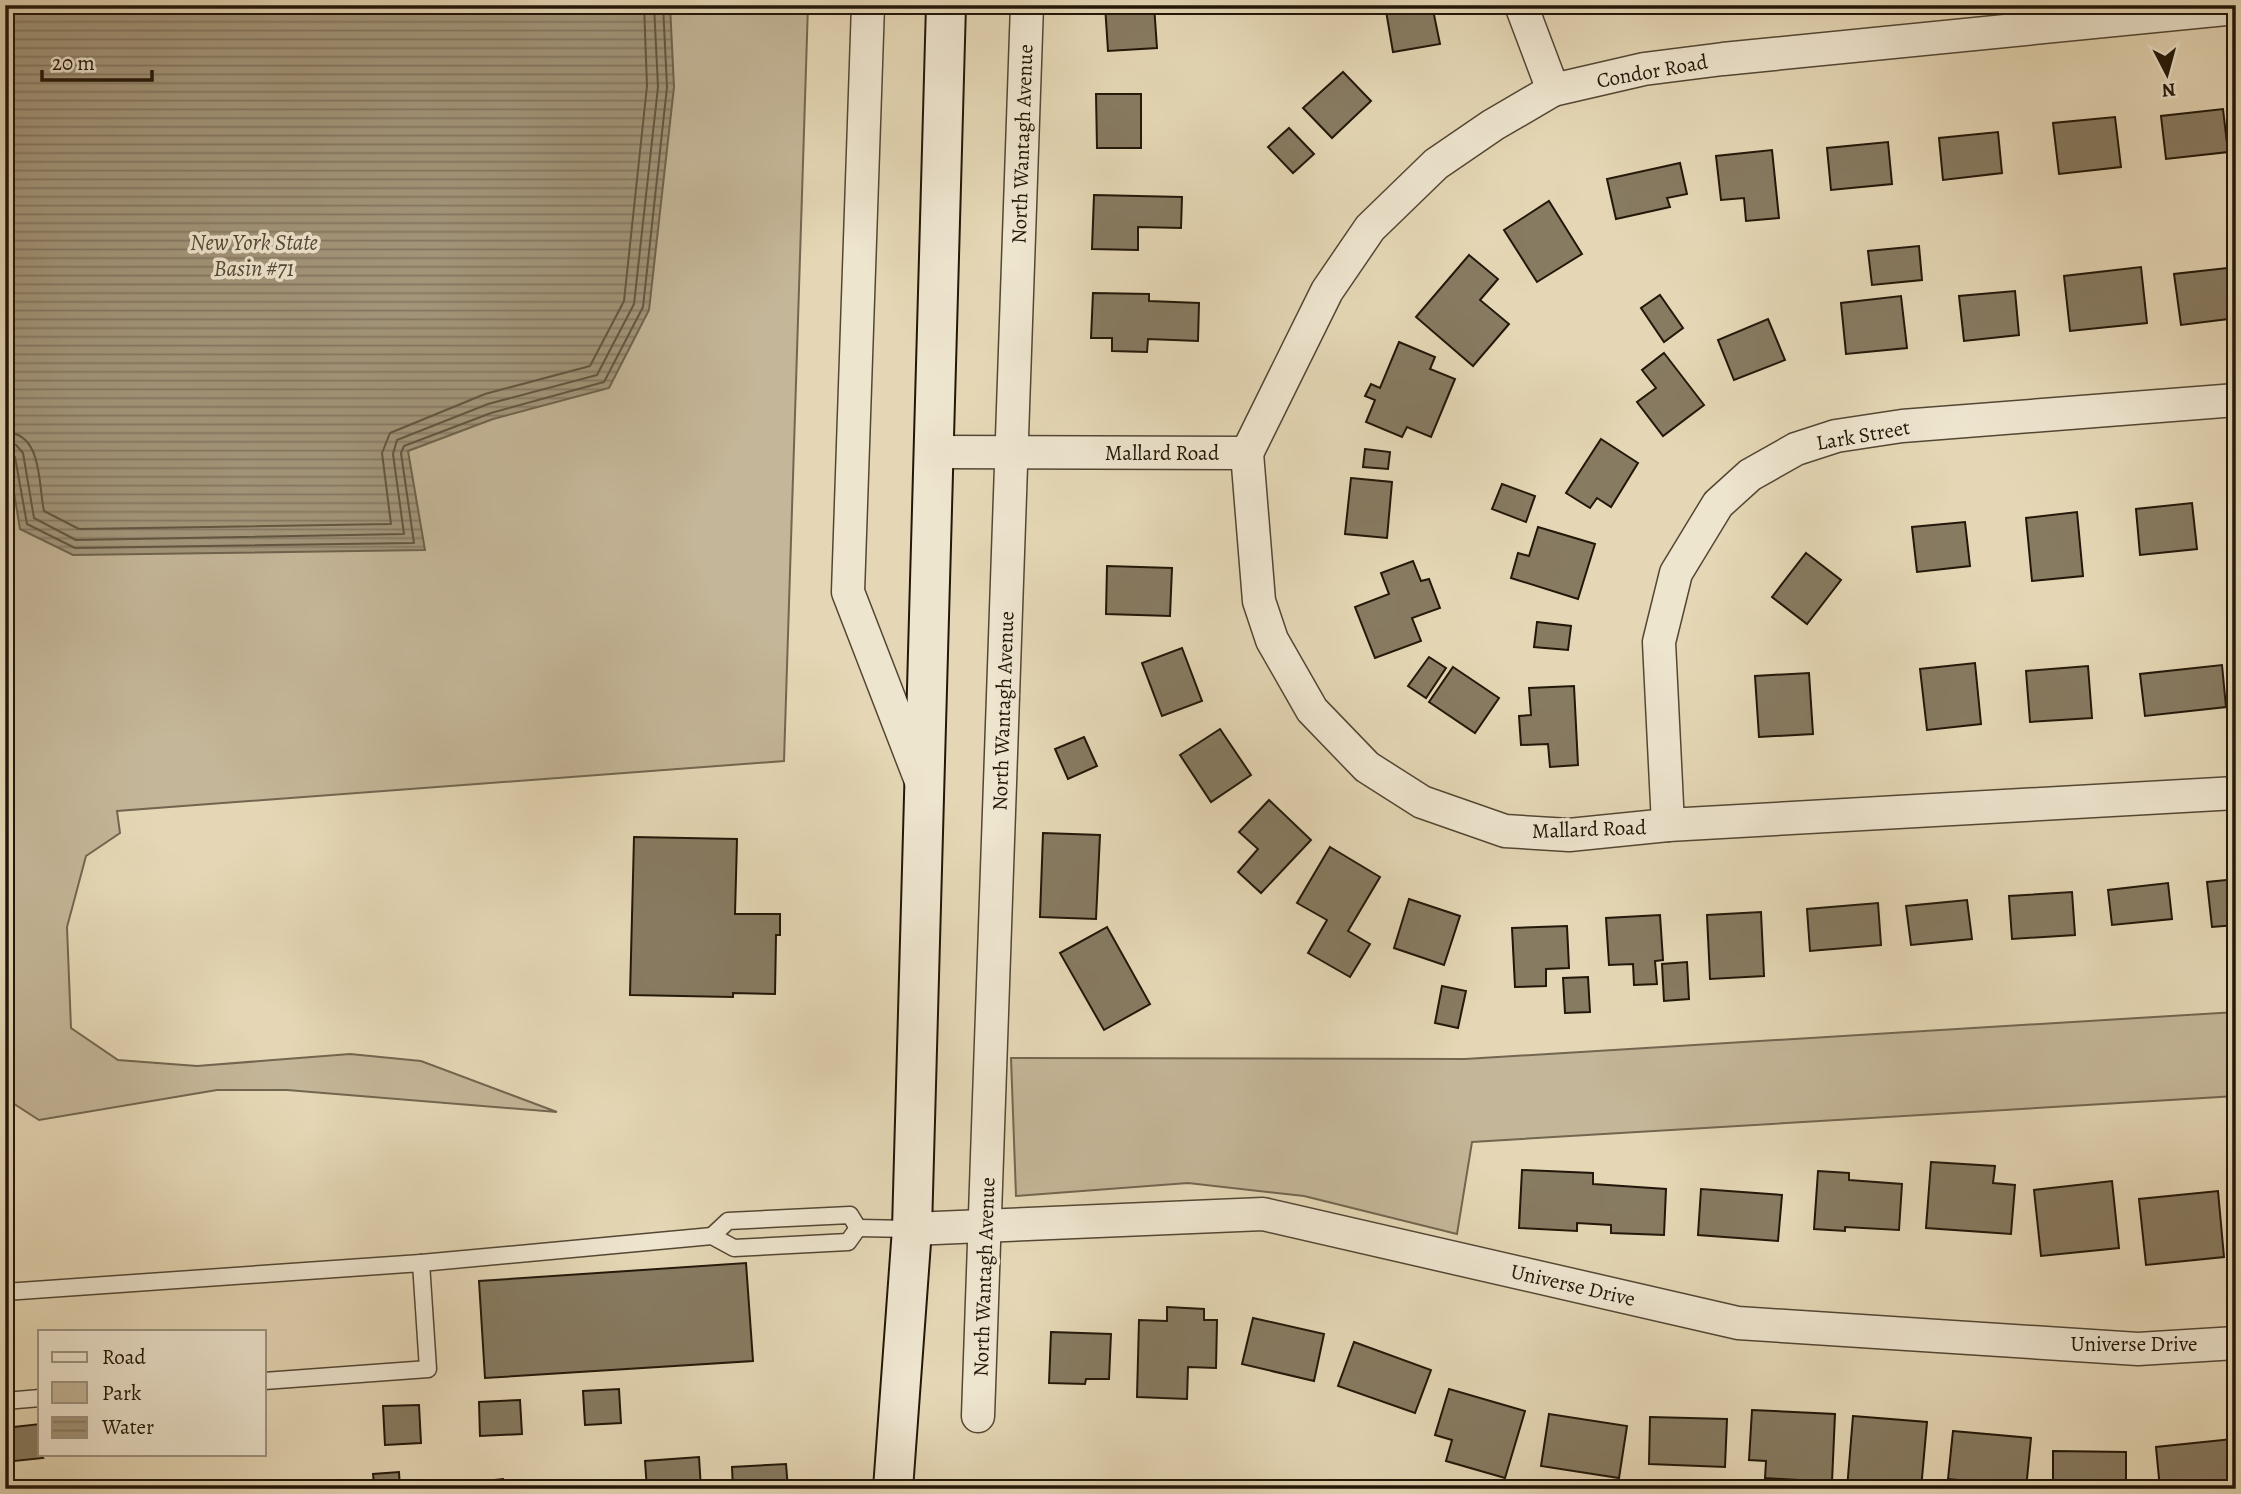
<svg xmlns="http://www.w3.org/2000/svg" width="2241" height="1494" font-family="Alegreya,serif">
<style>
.green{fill:#c4b698;stroke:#736650;stroke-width:2}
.water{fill:url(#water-rules);stroke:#6f634d;stroke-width:2}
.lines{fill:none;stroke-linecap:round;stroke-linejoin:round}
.shore{stroke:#625642;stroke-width:2}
.building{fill:#877b62;stroke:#221709;stroke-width:2}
.lane-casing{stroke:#534734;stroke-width:19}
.street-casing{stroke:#534734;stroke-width:35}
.secondary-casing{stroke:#221709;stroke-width:42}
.lane{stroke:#eee5cf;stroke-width:16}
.street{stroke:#eee5cf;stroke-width:32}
.secondary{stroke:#eee5cf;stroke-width:38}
.labels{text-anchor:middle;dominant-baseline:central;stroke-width:7;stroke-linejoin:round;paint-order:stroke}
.street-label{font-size:21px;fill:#221709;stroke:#eee5cf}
.water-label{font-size:23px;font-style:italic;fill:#564a37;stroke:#eee5cf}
</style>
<defs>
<pattern id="water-rules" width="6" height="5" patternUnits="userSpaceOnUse" patternTransform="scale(1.75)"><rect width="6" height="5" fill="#a3967b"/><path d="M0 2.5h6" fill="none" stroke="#847963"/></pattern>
</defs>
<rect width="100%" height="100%" fill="#e5d7b5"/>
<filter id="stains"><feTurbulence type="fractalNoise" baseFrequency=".00286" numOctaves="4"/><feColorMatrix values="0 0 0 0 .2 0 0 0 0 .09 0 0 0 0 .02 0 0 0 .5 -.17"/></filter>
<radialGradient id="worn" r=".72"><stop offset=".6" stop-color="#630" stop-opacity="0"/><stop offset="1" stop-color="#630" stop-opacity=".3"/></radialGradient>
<g class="green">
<path d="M5 5H808L784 761 117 811 120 833 86 856 67 927 71 1028 118 1060 197 1066 350 1054 421 1061 557 1112 287 1090H217L39 1120 5 1098Z"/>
<path d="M2236 1012V1096L1472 1142 1457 1234 1304 1196 1188 1183 1016 1196 1011 1058 1465 1059Z"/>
</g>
<path class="water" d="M5 5H670L674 87 649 310 609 388 493 419 408 451 425 550 73 555 20 529 5 438Z"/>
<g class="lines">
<g class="shore">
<path d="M5 432C43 433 38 484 44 511L79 529 391 524 382 453 390 433 485 394 590 366 624 301 647 86 644 5"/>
<path d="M5 442 16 445 23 453 34 518 76 540 404 534 393 454 397 440 488 404 597 375 634 304 658 87 654 5"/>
<path d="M5 451 15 457 27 524 75 548 414 543 401 453 404 446 491 413 604 382 643 307 667 87 663 5"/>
</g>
</g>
<g class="building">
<path d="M1105 5H1154L1157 48 1108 51Z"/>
<path d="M1385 5H1432L1440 44 1393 52Z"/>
<path d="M1343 72 1371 101 1332 138 1303 108Z"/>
<path d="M1096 94H1141V148H1097Z"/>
<path d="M2223 109 2228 152 2166 159 2161 116Z"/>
<path d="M2115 117 2121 167 2059 174 2053 123Z"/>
<path d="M1289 128 1314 154 1293 173 1268 147Z"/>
<path d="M1998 132 2002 173 1943 180 1939 138Z"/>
<path d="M1888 142 1892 184 1831 190 1827 148Z"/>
<path d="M1772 150 1779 218 1746 221 1744 198 1721 200 1716 156Z"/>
<path d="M1680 163 1687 194 1667 198 1670 207 1616 219 1607 179Z"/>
<path d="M1094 195 1182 197 1181 228 1138 227V250L1092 249Z"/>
<path d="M1549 201 1582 254 1537 282 1504 230Z"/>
<path d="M1919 246 1922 280 1872 285 1868 251Z"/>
<path d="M1469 255 1498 279 1480 300 1509 324 1473 366 1416 317Z"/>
<path d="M2141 267 2147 323 2070 331 2064 276Z"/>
<path d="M2236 267V318L2181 325 2174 274Z"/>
<path d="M2015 291 2019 335 1964 341 1959 296Z"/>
<path d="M1093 293 1149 294V301L1199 303 1198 341 1148 339 1147 352 1112 351V338H1091Z"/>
<path d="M1660 295 1683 328 1664 342 1641 308Z"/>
<path d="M1901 296 1907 348 1846 354 1841 303Z"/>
<path d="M1768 319 1785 360 1734 380 1718 340Z"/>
<path d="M1399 342 1435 357 1430 369 1455 379 1431 437 1407 427 1402 437 1366 422 1375 400 1365 396 1371 384 1380 388Z"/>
<path d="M1664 353 1704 405 1663 436 1637 402 1656 388 1642 370Z"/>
<path d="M1601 439 1638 463 1611 507 1597 498 1590 508 1566 493Z"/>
<path d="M1365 449 1390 452 1388 469 1363 467Z"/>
<path d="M1351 478 1392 482 1387 538 1345 534Z"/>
<path d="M1502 484 1535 496 1526 522 1492 509Z"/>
<path d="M2192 503 2197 549 2140 555 2136 509Z"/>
<path d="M2077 512 2083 576 2032 581 2026 518Z"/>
<path d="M1965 522 1970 566 1917 572 1912 527Z"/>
<path d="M1538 527 1595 544 1578 599 1511 578 1518 553 1529 556Z"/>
<path d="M1806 553 1841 580 1807 624 1772 597Z"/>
<path d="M1413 561 1421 581 1429 579 1440 608 1412 618 1421 641 1375 658 1355 607 1389 594 1381 573Z"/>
<path d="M1107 566 1172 568 1170 616 1106 614Z"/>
<path d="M1537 622 1571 626 1568 650 1534 647Z"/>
<path d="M1182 648 1202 701 1162 716 1142 663Z"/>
<path d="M1429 657 1446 668 1426 698 1408 686Z"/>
<path d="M1975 663 1981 724 1927 730 1920 669Z"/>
<path d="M2222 665 2226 707 2145 716 2140 674Z"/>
<path d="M2088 666 2092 718 2030 722 2026 671Z"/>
<path d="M1453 667 1499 698 1475 733 1429 702Z"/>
<path d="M1809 673 1813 734 1759 737 1755 676Z"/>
<path d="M1574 686 1578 765 1550 767 1548 744 1521 745 1519 716 1531 715 1529 688Z"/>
<path d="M1220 729 1251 775 1211 802 1180 755Z"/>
<path d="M1084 737 1097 766 1068 779 1055 749Z"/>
<path d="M1269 800 1311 840 1261 893 1238 872 1258 849 1239 832Z"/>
<path d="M1043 833 1100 835 1096 919 1040 917Z"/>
<path d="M634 837 737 839 735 914H780V935H776L775 994 733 993V997L630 995Z"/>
<path d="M1330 847 1380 877 1348 931 1370 944 1350 977 1308 953 1327 920 1297 903Z"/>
<path d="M2236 879V925L2212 927 2207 882Z"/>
<path d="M2168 883 2172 919 2112 925 2108 890Z"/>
<path d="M2072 892 2075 935 2012 939 2009 896Z"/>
<path d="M1409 899 1460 916 1444 965 1394 948Z"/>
<path d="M1967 900 1972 939 1911 945 1906 906Z"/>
<path d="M1878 903 1881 945 1810 951 1807 909Z"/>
<path d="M1761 912 1764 976 1710 979 1707 915Z"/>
<path d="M1660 915 1663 960 1655 961 1657 984 1634 985 1633 964 1609 965 1606 918Z"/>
<path d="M1567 926 1569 968 1546 969V986L1515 987 1512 928Z"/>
<path d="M1107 927 1150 1004 1104 1030 1060 953Z"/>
<path d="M1687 962 1689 999 1664 1001 1662 964Z"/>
<path d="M1588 977 1590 1012 1565 1013 1563 978Z"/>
<path d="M1442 986 1466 991 1458 1028 1435 1023Z"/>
<path d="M1931 1162 1995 1166 1993 1183 2015 1185 2011 1234 1926 1228Z"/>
<path d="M1522 1170 1593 1173V1184L1666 1189 1664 1235 1611 1233V1225L1577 1223V1231L1519 1228Z"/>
<path d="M1818 1171 1849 1173V1180L1902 1184 1899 1230 1845 1227V1231L1814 1229Z"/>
<path d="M2112 1181 2119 1248 2041 1256 2034 1190Z"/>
<path d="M1701 1189 1782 1195 1778 1241 1698 1235Z"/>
<path d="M2218 1191 2224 1257 2146 1265 2139 1199Z"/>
<path d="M746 1263 753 1361 485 1378 479 1281Z"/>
<path d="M1167 1307 1204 1309V1320H1217L1216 1368 1188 1367 1187 1399 1137 1397 1139 1320 1167 1321Z"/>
<path d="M1253 1318 1324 1334 1314 1381 1242 1364Z"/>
<path d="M1051 1332 1111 1334 1109 1379H1086L1085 1384 1049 1383Z"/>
<path d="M1354 1342 1431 1370 1415 1413 1338 1386Z"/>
<path d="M619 1389 621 1423 585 1425 583 1391Z"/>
<path d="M1449 1389 1525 1411 1505 1478 1446 1461 1452 1440 1435 1435Z"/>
<path d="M520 1400 522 1434 480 1436 479 1402Z"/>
<path d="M419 1405 421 1443 385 1445 383 1406Z"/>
<path d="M1752 1410 1835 1414 1832 1482 1765 1478 1766 1461 1749 1460Z"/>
<path d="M1549 1414 1627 1426 1619 1478 1541 1466Z"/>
<path d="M1853 1416 1927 1422 1921 1489H1847Z"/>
<path d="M1650 1417 1727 1419 1725 1467 1649 1464Z"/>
<path d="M40 1424V1454L43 1458 5 1462V1428Z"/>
<path d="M1953 1431 2031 1438 2026 1489H1997V1484L1948 1479Z"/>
<path d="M2232 1439 2236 1489H2160L2156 1447Z"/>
<path d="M2053 1451 2126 1452V1489H2053Z"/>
<path d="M699 1457 701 1489H647L645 1461Z"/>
<path d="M786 1464 788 1489H733L732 1467Z"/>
<path d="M399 1472 400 1489H346L345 1486 374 1484 373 1474Z"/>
<path d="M503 1479V1489H476L475 1482Z"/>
<path d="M602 1484V1489H549V1487Z"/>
</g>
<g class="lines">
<defs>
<g id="lane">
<path d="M858 1228 912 1229"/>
<path d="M712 1236 728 1221 850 1215 858 1228"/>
<path d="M421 1263 712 1236 734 1248 848 1242 858 1228"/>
<path d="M5 1292 421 1263 428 1369 264 1381"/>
<path d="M5 1401 40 1398"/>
</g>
<g id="street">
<path d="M868 5 848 592 921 781"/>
<path d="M1521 5 1553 90"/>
<path d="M933 452 1247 453"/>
<path d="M1247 453 1259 601 1272 640 1312 710 1367 767 1422 802 1505 831 1569 835 1668 825 2236 793"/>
<path d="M1247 453 1327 291 1370 228 1436 164 1493 125 1553 90 1644 69 1723 59 2236 8"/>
<path d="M1668 825 1659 642 1676 573 1718 504 1750 475 1796 449 1836 436 1902 426 2236 400"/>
<path d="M912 1229 1263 1214 1738 1323 2138 1349 2236 1343"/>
<path d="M978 1416 1027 5"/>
</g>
<path id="secondary" d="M893 1489 912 1229 946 5"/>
</defs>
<use href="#lane" class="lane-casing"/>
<use href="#street" class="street-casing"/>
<use href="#secondary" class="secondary-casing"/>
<use href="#lane" class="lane"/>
<use href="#street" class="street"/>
<use href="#secondary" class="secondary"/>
</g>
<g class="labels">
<g class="street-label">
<text transform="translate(1652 71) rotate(-10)">Condor Road</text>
<text transform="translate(1022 144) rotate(-88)">North Wantagh Avenue</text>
<text transform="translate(1863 435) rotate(-10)">Lark Street</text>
<text x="1162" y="453">Mallard Road</text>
<text transform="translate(1003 711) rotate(-88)">North Wantagh Avenue</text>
<text transform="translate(1589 829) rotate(-2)">Mallard Road</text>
<text transform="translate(984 1277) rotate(-88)">North Wantagh Avenue</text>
<text transform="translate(1573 1285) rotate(13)">Universe Drive</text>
<text x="2134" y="1344">Universe Drive</text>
</g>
<g class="water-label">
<text x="254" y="242">New York State<tspan x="254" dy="26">Basin #71</tspan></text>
</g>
</g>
<rect width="2241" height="1494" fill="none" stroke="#e5d7b5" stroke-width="28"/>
<rect x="7" y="7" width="2227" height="1480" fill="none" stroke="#221709" stroke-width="3.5"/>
<rect x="14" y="14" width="2213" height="1466" fill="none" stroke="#221709" stroke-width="2"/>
<rect x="38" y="1330" width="228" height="126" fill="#eee5cf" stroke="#9c9380" stroke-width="2"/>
<rect x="52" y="1352" width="35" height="10" fill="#eee5cf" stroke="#9c9380" stroke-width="2"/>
<text x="102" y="1364" font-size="21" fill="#221709">Road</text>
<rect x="52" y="1382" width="35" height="21" fill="#c4b698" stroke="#9c9380" stroke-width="2"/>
<text x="102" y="1400" font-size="21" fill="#221709">Park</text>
<rect x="52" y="1417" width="35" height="21" fill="url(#water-rules)" stroke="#9c9380" stroke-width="2"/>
<text x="102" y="1434" font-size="21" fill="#221709">Water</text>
<g transform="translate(2167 74) rotate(174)" stroke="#eee5cf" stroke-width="5" paint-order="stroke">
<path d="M0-5L12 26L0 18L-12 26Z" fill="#221709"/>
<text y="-10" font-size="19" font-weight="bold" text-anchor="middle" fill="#221709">N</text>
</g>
<path d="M42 70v10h110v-10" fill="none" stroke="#221709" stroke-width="3.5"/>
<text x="52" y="70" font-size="21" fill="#221709" stroke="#eee5cf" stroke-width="5" paint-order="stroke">20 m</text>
<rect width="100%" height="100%" filter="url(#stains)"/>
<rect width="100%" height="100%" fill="url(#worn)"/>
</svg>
